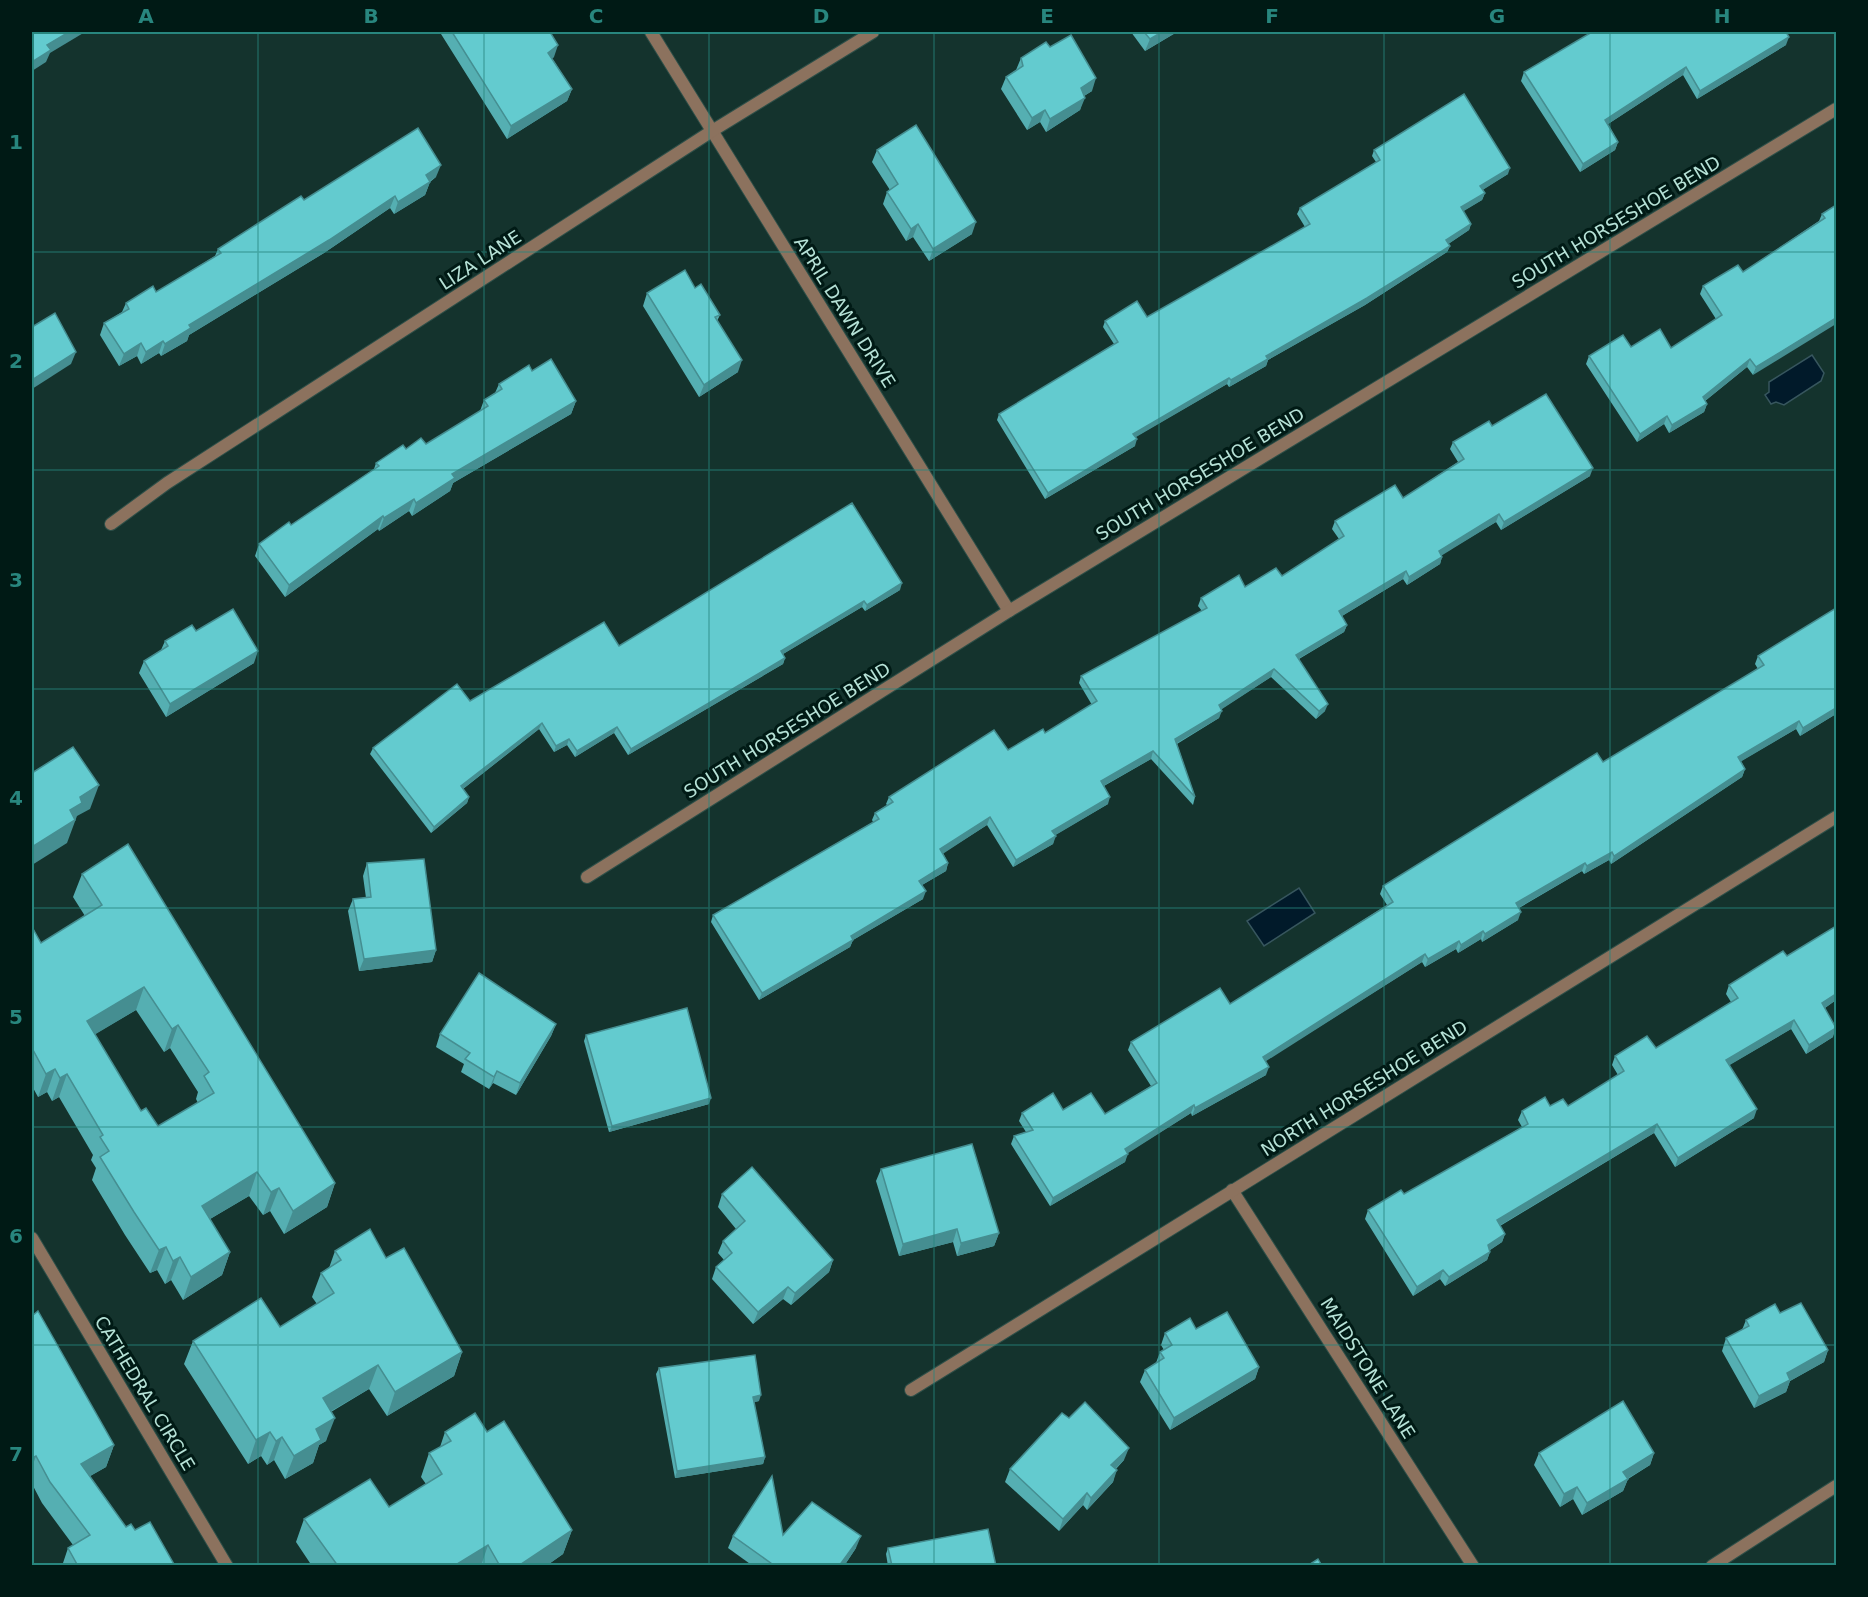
<svg xmlns="http://www.w3.org/2000/svg" width="1868" height="1597" font-family="'DejaVu Sans',sans-serif">
<style>
.water{fill:#011a2a;stroke:#37565e;stroke-width:1.5}
.lines{fill:none;stroke-linecap:round;stroke-linejoin:round}
.street-casing{stroke:#2e4f48;stroke-width:14}
.street{stroke:#8c725e;stroke-width:12}
.wall{fill:#55afb2;fill-rule:evenodd}
.shaded-wall{fill:#458e91}
.building{fill:#63cbcf;stroke:#458e91;stroke-width:1.5;fill-rule:evenodd}
.grid{fill:none;stroke:#28867e;stroke-width:1.5;stroke-opacity:0.55}
.labels{text-anchor:middle;dominant-baseline:central;stroke-width:6;stroke-linejoin:round;paint-order:stroke}
.street-label{font-size:18px;fill:#b6e2d7;stroke:#001a15}
.neatline{fill:none;stroke:#28867e;stroke-width:2}
.grid-label{font-size:20px;text-anchor:middle;font-weight:bold;fill:#28867e}
</style>
<rect width="100%" height="100%" fill="#14332d"/>
<g class="water">
<path d="M1812 355 1824 373 1821 381 1784 405 1776 402 1771 404 1765 395 1769 392V382Z"/>
<path d="M1299 888 1315 913 1264 946 1247 921Z"/>
</g>
<g class="lines">
<defs>
<g id="street">
<path d="M651 32 1009 611"/>
<path d="M111 524 167 483 712 131 873 32"/>
<path d="M587 877 1009 611 1836 109"/>
<path d="M1232 1190 1473 1566"/>
<path d="M32 1238 227 1566"/>
<path d="M911 1390 1836 817"/>
<path d="M1712 1566 1836 1486"/>
</g>
</defs>
<use href="#street" class="street-casing"/>
<use href="#street" class="street"/>
</g>
<g class="wall">
<path d="M442 32H550L554 57 552 58 572 89 567 101 507 139 441 34Z"/>
<path d="M1131 32H1177L1145 51Z"/>
<path d="M1786 45 1697 99 1683 75 1608 124 1618 142 1615 150 1580 172 1521 81 1524 72Z"/>
<path d="M1050 47 1092 91 1084 96 1080 110 1046 132 1040 122 1027 130 1001 89 1006 77 1016 70 1021 58Z"/>
<path d="M877 150 972 234 929 261 913 237 906 241 883 204 887 192 890 190 872 162Z"/>
<path d="M1374 150 1508 174 1482 190 1485 193 1482 200 1463 211 1471 224 1469 230 1448 244 1450 246 1447 252 1365 305 1268 360 1266 366 1229 387 1227 384 1135 437V446L1045 499 997 420 999 414 1114 344 1103 327 1105 321 1147 317 1305 227 1297 214 1300 208 1376 162 1372 156Z"/>
<path d="M436 177 430 182 425 195 394 214 390 208 324 253 189 335 187 341 161 356 159 353 141 364 137 356 119 366 100 335 104 323 122 312 126 303 156 292 215 256 218 249 304 200Z"/>
<path d="M1836 205 1753 375 1747 367 1705 401 1707 404 1704 412 1669 433 1664 424 1637 442 1586 364 1589 356 1631 347 1671 348 1716 319 1700 294 1703 286 1743 272 1819 221 1822 214Z"/>
<path d="M695 288 720 315 717 321 738 372 699 397 643 306 647 293Z"/>
<path d="M532 371 576 401 571 414 453 483 450 491 412 516 409 511 379 531 378 529 285 597 255 556 259 544 291 525 374 469 376 463 406 449 426 444 480 411 484 400 495 393 499 384Z"/>
<path d="M1492 426 1590 476 1501 530 1496 522 1441 555 1442 557 1440 564 1407 585 1403 579 1342 616 1347 625 1344 632 1299 659 1325 711 1316 719 1271 677 1221 709 1219 718 1177 744 1195 797 1193 805 1151 759 1104 786 1108 804 1055 835 1053 844 1013 867 987 825 943 853 948 863 946 871 922 885 923 899 853 940 850 947 759 1000 711 922 713 915 873 822 872 820 875 813 887 805 886 804 889 797 1008 750 1045 733 1092 705 1079 683 1081 676 1202 611 1198 606 1201 598 1282 576 1339 539 1332 529 1335 521 1403 498 1458 462 1450 449 1453 442Z"/>
<path d="M900 590 865 611 862 607 783 654 785 658 783 664 628 755 614 733 575 757 567 745 554 752 539 729 463 789 469 797 467 803 431 833 370 754 373 748 470 701 619 646Z"/>
<path d="M196 631 254 663 166 717 139 673 144 661 161 650 165 641Z"/>
<path d="M1758 656 1836 714 1800 736 1796 729 1741 761 1745 769 1742 777 1611 864 1609 860 1584 874 1582 871 1519 908 1518 920 1482 942 1481 939 1458 953 1456 949 1425 967 1422 962 1265 1061 1266 1075 1192 1116 1191 1113 1127 1153 1125 1162 1050 1206 1011 1144 1014 1136 1026 1132 1019 1121 1022 1113 1063 1110 1105 1114 1151 1086 1128 1050 1131 1042 1230 1004 1387 905 1380 894 1383 886 1603 762 1758 669 1755 664Z"/>
<path d="M367 863 436 950 432 962 359 971 348 911 353 899 366 898 363 876Z"/>
<path d="M82 874 335 1183 327 1207 284 1234 270 1211 263 1215 249 1196 210 1219 230 1252 222 1275 183 1300 171 1280 165 1284 157 1270 150 1273 125 1235 92 1180 96 1168 91 1160 93 1155 59 1097 52 1101 47 1092 38 1097 32 1086V927L41 943 85 916 73 897ZM136 1010 164 1052 170 1048 198 1092 196 1099 198 1103 158 1126 141 1111 95 1034Z"/>
<path d="M1836 926V1000L1825 1008 1833 1037 1806 1054 1791 1029 1729 1065 1754 1118 1675 1167 1654 1133 1500 1226 1505 1234 1502 1242 1490 1250V1252L1487 1260 1445 1286 1440 1279 1413 1296 1365 1219 1368 1210 1404 1194 1522 1127 1518 1120 1522 1111 1550 1106H1568L1618 1075 1612 1065 1615 1056 1656 1048 1731 1002 1726 994 1729 985 1787 956Z"/>
<path d="M556 1024 551 1036 516 1095 493 1083 489 1089 461 1072 464 1064 436 1047 440 1034Z"/>
<path d="M586 1035 709 1104 609 1132 584 1041Z"/>
<path d="M881 1169 999 1233 994 1246 957 1256 953 1242 899 1256 876 1181Z"/>
<path d="M722 1194 833 1260 829 1272 791 1305 783 1299 753 1324 712 1279 716 1267 724 1260 718 1253 723 1241 736 1229 718 1207Z"/>
<path d="M335 1251 386 1258 462 1352 454 1376 387 1416 369 1389 331 1412 326 1441 319 1445 313 1463 285 1479 274 1460 267 1465 261 1456 248 1464 184 1364 193 1341 280 1327 317 1304 312 1297 321 1273 329 1268Z"/>
<path d="M1780 1313 1828 1350 1824 1362 1790 1381 1786 1392 1754 1408 1722 1351 1726 1338 1742 1330 1746 1320Z"/>
<path d="M32 1316 114 1445 106 1467 90 1476 126 1527 135 1530 175 1566H62L68 1548 73 1545 42 1503 32 1484Z"/>
<path d="M1196 1329 1259 1367 1255 1379 1170 1430 1140 1382 1145 1370 1156 1363 1160 1352 1164 1350 1161 1345 1165 1333Z"/>
<path d="M659 1368 759 1401 754 1402 765 1457 763 1464 675 1478 656 1374Z"/>
<path d="M445 1432H487L572 1530 563 1554 546 1566H312L296 1542 304 1519 389 1507 426 1484 421 1477 429 1453 440 1447Z"/>
<path d="M1539 1453H1654L1650 1465 1628 1479 1623 1491 1582 1515 1573 1499 1560 1507 1534 1465Z"/>
<path d="M1124 1460 1116 1469 1113 1482 1087 1510 1083 1505 1059 1531 1005 1482 1010 1469Z"/>
<path d="M783 1535 856 1548 844 1566H753L728 1548 733 1536Z"/>
<path d="M888 1548 996 1566H888L886 1554Z"/>
</g>
<g class="shaded-wall">
<path d="M69 32H85L50 53 46 62 32 71V62L47 45Z"/>
<path d="M1162 32H1177L1145 51 1150 39Z"/>
<path d="M1789 37 1786 45 1697 99 1700 91Z"/>
<path d="M558 45 554 57 544 65 548 53Z"/>
<path d="M1686 67 1683 75 1602 128 1605 120Z"/>
<path d="M1096 78 1092 91 1076 101 1081 88Z"/>
<path d="M572 89 567 101 507 139 511 126Z"/>
<path d="M1085 98 1080 110 1046 132 1050 119Z"/>
<path d="M1045 110 1040 122 1027 130 1032 118Z"/>
<path d="M1618 142 1615 150 1580 172 1583 164Z"/>
<path d="M441 165 436 177 421 187 426 175Z"/>
<path d="M1510 168 1508 174 1478 193 1480 186Z"/>
<path d="M430 182 425 195 394 214 398 202Z"/>
<path d="M1485 193 1482 200 1459 214 1461 207Z"/>
<path d="M395 196 390 208 324 253 189 335 187 341 161 356 165 344 189 325Z"/>
<path d="M976 222 972 234 929 261 933 249Z"/>
<path d="M918 224 913 237 906 241 911 229Z"/>
<path d="M1471 224 1469 230 1444 247 1446 240Z"/>
<path d="M1450 246 1447 252 1365 305 1268 360 1266 366 1229 387 1231 380 1266 356Z"/>
<path d="M1836 318V324L1753 375 1756 367Z"/>
<path d="M163 341 159 353 141 364 146 352Z"/>
<path d="M141 343 137 356 119 366 124 354Z"/>
<path d="M76 352 71 364 32 389V380Z"/>
<path d="M1750 359 1747 367 1700 405 1703 397Z"/>
<path d="M742 360 738 372 699 397 704 385Z"/>
<path d="M1229 378 1227 384 1131 440 1133 434Z"/>
<path d="M576 401 571 414 453 483 450 491 412 516 416 503 452 474Z"/>
<path d="M1707 404 1704 412 1669 433 1672 425Z"/>
<path d="M1667 416 1664 424 1637 442 1640 434Z"/>
<path d="M1137 439 1135 446 1045 499 1048 493Z"/>
<path d="M1593 468 1590 476 1501 530 1504 522Z"/>
<path d="M414 499 409 511 379 531 384 518Z"/>
<path d="M1499 514 1496 522 1436 559 1439 551Z"/>
<path d="M383 516 378 529 285 597 289 585Z"/>
<path d="M1442 557 1440 564 1407 585 1409 577Z"/>
<path d="M1406 571 1403 579 1337 619 1339 611Z"/>
<path d="M902 583 900 590 865 611 867 605Z"/>
<path d="M864 601 862 607 778 657 781 651Z"/>
<path d="M1347 625 1344 632 1293 662 1296 655Z"/>
<path d="M258 651 254 663 166 717 170 704Z"/>
<path d="M785 658 783 664 628 755 631 749Z"/>
<path d="M1274 669 1271 677 1216 713 1219 705Z"/>
<path d="M1328 704 1325 711 1316 719 1319 711Z"/>
<path d="M1836 708V714L1800 736 1803 728Z"/>
<path d="M1222 711 1219 718 1172 746 1175 739Z"/>
<path d="M1799 721 1796 729 1735 765 1738 757Z"/>
<path d="M542 723 539 729 459 792 461 786Z"/>
<path d="M617 727 614 733 575 757 577 751Z"/>
<path d="M569 739 567 745 554 752 556 746Z"/>
<path d="M1153 751 1151 759 1098 789 1101 781Z"/>
<path d="M1745 769 1742 777 1611 864 1614 856Z"/>
<path d="M99 785 90 809 77 816 67 843 32 865V847L70 810 80 797Z"/>
<path d="M469 797 467 803 431 833 434 827Z"/>
<path d="M1110 797 1108 804 1049 839 1052 831Z"/>
<path d="M990 817 987 825 938 857 940 849Z"/>
<path d="M1056 836 1053 844 1013 867 1016 860Z"/>
<path d="M1612 852 1609 860 1584 874 1587 866Z"/>
<path d="M948 863 946 871 917 888 919 881Z"/>
<path d="M1585 863 1582 871 1513 911 1516 903Z"/>
<path d="M926 891 923 899 853 940 850 947 759 1000 762 993 851 936Z"/>
<path d="M1521 912 1518 920 1482 942 1485 934Z"/>
<path d="M1483 931 1481 939 1458 953 1461 945Z"/>
<path d="M1459 941 1456 949 1425 967 1428 959Z"/>
<path d="M436 950 432 962 359 971 364 959Z"/>
<path d="M1425 954 1422 962 1260 1065 1263 1057Z"/>
<path d="M144 987 136 1010 79 1044 87 1021Z"/>
<path d="M1836 994V1000L1819 1012 1822 1003Z"/>
<path d="M1794 1020 1791 1029 1723 1069 1726 1060Z"/>
<path d="M556 1024 551 1036 516 1095 520 1083Z"/>
<path d="M178 1025 170 1048 164 1052 172 1029Z"/>
<path d="M1836 1028 1833 1037 1806 1054 1809 1045Z"/>
<path d="M1269 1067 1266 1075 1192 1116 1195 1108Z"/>
<path d="M55 1069 47 1092 38 1097 46 1074Z"/>
<path d="M497 1071 493 1083 489 1089 494 1077Z"/>
<path d="M67 1074 59 1097 52 1101 60 1078Z"/>
<path d="M711 1098 709 1104 609 1132 612 1126Z"/>
<path d="M1194 1105 1191 1113 1122 1157 1125 1149Z"/>
<path d="M1757 1109 1754 1118 1675 1167 1678 1158Z"/>
<path d="M1657 1124 1654 1133 1494 1229 1497 1220Z"/>
<path d="M1128 1154 1125 1162 1050 1206 1053 1198Z"/>
<path d="M257 1172 249 1196 193 1229 202 1206Z"/>
<path d="M335 1183 327 1207 284 1234 293 1211Z"/>
<path d="M279 1188 270 1211 263 1215 271 1192Z"/>
<path d="M957 1229 953 1242 899 1256 903 1244Z"/>
<path d="M999 1233 994 1246 957 1256 961 1243Z"/>
<path d="M1505 1234 1502 1242 1484 1254 1488 1245Z"/>
<path d="M166 1247 157 1270 150 1273 159 1250Z"/>
<path d="M230 1252 222 1275 183 1300 191 1277Z"/>
<path d="M1490 1252 1487 1260 1445 1286 1449 1277Z"/>
<path d="M180 1257 171 1280 165 1284 173 1261Z"/>
<path d="M833 1260 829 1272 791 1305 795 1293Z"/>
<path d="M1443 1270 1440 1279 1413 1296 1417 1287Z"/>
<path d="M788 1287 783 1299 753 1324 758 1312Z"/>
<path d="M1828 1350 1824 1362 1790 1381 1786 1392 1754 1408 1759 1396 1787 1373Z"/>
<path d="M462 1352 454 1376 387 1416 395 1392Z"/>
<path d="M378 1365 369 1389 314 1421 323 1398Z"/>
<path d="M1259 1367 1255 1379 1170 1430 1174 1418Z"/>
<path d="M761 1395 759 1401 751 1403 753 1397Z"/>
<path d="M335 1418 326 1441 319 1445 313 1463 285 1479 294 1456 316 1429Z"/>
<path d="M270 1432 261 1456 248 1464 256 1440Z"/>
<path d="M282 1437 274 1460 267 1465 276 1441Z"/>
<path d="M114 1445 106 1467 73 1486 81 1464Z"/>
<path d="M1129 1448 1124 1460 1107 1477 1111 1465Z"/>
<path d="M1654 1453 1650 1465 1622 1482 1628 1479 1623 1491 1582 1515 1587 1503 1623 1472Z"/>
<path d="M36 1456 32 1467V1458Z"/>
<path d="M765 1457 763 1464 675 1478 677 1471Z"/>
<path d="M1117 1470 1113 1482 1087 1510 1091 1498Z"/>
<path d="M1577 1487 1573 1499 1560 1507 1564 1494Z"/>
<path d="M1087 1493 1083 1505 1059 1531 1063 1519Z"/>
<path d="M572 1530 563 1554 546 1566H518Z"/>
<path d="M861 1536 856 1548 844 1566H839Z"/>
<path d="M488 1545 481 1566H454Z"/>
</g>
<g class="building">
<path d="M32 32H69L47 45 51 50 32 62Z"/>
<path d="M452 32H550L558 45 548 53 572 89 511 126Z"/>
<path d="M1144 32H1162L1150 39Z"/>
<path d="M1592 32H1786L1789 37 1700 91 1686 67 1605 120 1618 142 1583 164 1524 72Z"/>
<path d="M1071 35 1096 78 1081 88 1085 98 1050 119 1045 110 1032 118 1006 77 1023 66 1021 58 1046 42 1050 47Z"/>
<path d="M1464 94 1510 168 1480 186 1485 193 1461 207 1471 224 1446 240 1450 246 1367 298 1266 356 1268 359 1231 380 1229 378 1133 434 1137 439 1048 493 999 414 1118 342 1105 321 1137 301 1147 317 1310 224 1300 208 1380 160 1374 150Z"/>
<path d="M916 125 976 222 933 249 918 224 911 229 887 192 898 184 877 150Z"/>
<path d="M418 128 441 165 426 175 430 182 398 202 395 196 329 240 189 325 191 328 165 344 163 341 146 352 141 343 124 354 104 323 129 309 126 303 153 286 156 292 221 253 218 249 301 196 304 200Z"/>
<path d="M1836 205V318L1756 367 1750 359 1703 397 1707 404 1672 425 1667 416 1640 434 1589 356 1623 335 1631 347 1660 329 1671 348 1722 315 1703 286 1738 265 1743 272 1825 218 1822 214Z"/>
<path d="M685 270 695 288 701 284 720 315 715 317 742 360 704 385 647 293Z"/>
<path d="M55 313 76 352 32 380V327Z"/>
<path d="M551 359 576 401 452 474 455 478 416 503 414 499 384 518 383 516 289 585 259 544 289 522 291 525 379 466 376 463 403 445 406 449 421 438 426 444 488 406 484 400 502 389 499 384 529 365 532 371Z"/>
<path d="M1546 394 1593 468 1504 522 1499 514 1439 551 1442 557 1409 577 1406 571 1339 611 1347 625 1296 655 1328 704 1319 711 1274 669 1219 705 1222 711 1175 739 1195 797 1153 751 1101 781 1110 797 1052 831 1056 836 1016 860 990 817 940 849 948 863 919 881 926 891 851 936 853 940 762 993 713 915 879 819 875 813 893 802 889 797 994 730 1008 750 1043 729 1045 733 1097 701 1081 676 1207 608 1201 598 1239 575 1245 587 1276 568 1282 576 1344 536 1335 521 1395 485 1403 498 1464 459 1453 442 1489 421 1492 426Z"/>
<path d="M852 503 902 583 867 605 864 601 781 651 785 658 631 749 617 727 577 751 569 739 556 746 542 723 461 786 469 797 434 827 373 748 457 684 470 701 604 622 619 646Z"/>
<path d="M1836 608V708L1803 728 1799 721 1738 757 1745 769 1614 856 1612 852 1587 866 1585 863 1516 903 1521 912 1485 934 1483 931 1461 945 1459 941 1428 959 1425 954 1263 1057 1269 1067 1195 1108 1194 1105 1125 1149 1128 1154 1053 1198 1014 1136 1033 1130 1022 1113 1053 1093 1063 1110 1091 1093 1105 1114 1157 1083 1131 1042 1220 988 1230 1004 1393 902 1383 886 1597 753 1603 762 1764 665 1758 656Z"/>
<path d="M233 609 258 651 170 704 144 661 168 646 165 641 192 625 196 631Z"/>
<path d="M73 747 99 785 80 797 82 803 70 810 75 820 32 847V773Z"/>
<path d="M128 844 335 1183 293 1211 279 1188 271 1192 257 1172 202 1206 230 1252 191 1277 180 1257 173 1261 166 1247 159 1250 134 1212 100 1157 109 1151 100 1137 103 1135 67 1074 60 1078 55 1069 46 1074 32 1048V927L41 943 102 905 82 874ZM144 987 172 1029 178 1025 209 1072 204 1076 214 1093 158 1126 146 1108 141 1111 87 1021Z"/>
<path d="M424 859 436 950 364 959 353 899 371 897 367 863Z"/>
<path d="M1836 926V994L1822 1003 1836 1028 1809 1045 1794 1020 1726 1060 1757 1109 1678 1158 1657 1124 1497 1220 1505 1234 1488 1245 1490 1252 1449 1277 1443 1270 1417 1287 1368 1210 1401 1190 1404 1194 1528 1124 1522 1111 1545 1097 1550 1106 1563 1099 1568 1106 1624 1071 1615 1056 1647 1036 1656 1048 1738 998 1729 985 1783 951 1787 956Z"/>
<path d="M479 973 556 1024 520 1083 497 1071 494 1077 465 1059 470 1053 440 1034Z"/>
<path d="M687 1008 711 1098 612 1126 586 1035Z"/>
<path d="M972 1144 999 1233 961 1243 957 1229 903 1244 881 1169Z"/>
<path d="M752 1167 833 1260 795 1293 788 1287 758 1312 716 1267 732 1253 723 1241 745 1221 722 1194Z"/>
<path d="M370 1229 386 1258 404 1248 462 1352 395 1392 378 1365 323 1398 335 1418 316 1429 321 1440 294 1456 282 1437 276 1441 270 1432 256 1440 193 1341 261 1298 280 1327 334 1293 321 1273 341 1260 335 1251Z"/>
<path d="M1801 1303 1828 1350 1787 1373 1790 1380 1759 1396 1726 1338 1749 1326 1746 1320 1775 1304 1780 1313Z"/>
<path d="M38 1311 114 1445 81 1464 126 1527 131 1524 135 1530 150 1522 175 1566H78L68 1548 90 1535 50 1482 36 1456 32 1458V1316Z"/>
<path d="M1227 1312 1259 1367 1174 1418 1145 1370 1164 1358 1160 1352 1172 1345 1165 1333 1190 1318 1196 1329Z"/>
<path d="M755 1355 761 1395 753 1397 765 1457 677 1471 659 1368Z"/>
<path d="M1623 1401 1654 1453 1623 1472 1628 1479 1587 1503 1577 1487 1564 1494 1539 1453Z"/>
<path d="M1085 1402 1129 1448 1111 1465 1117 1470 1091 1498 1087 1493 1063 1519 1010 1469 1062 1413 1069 1418Z"/>
<path d="M475 1413 487 1432 504 1421 572 1530 518 1566H500L488 1545 454 1566H338L304 1519 370 1479 389 1507 442 1474 429 1453 451 1441 445 1432Z"/>
<path d="M772 1476 783 1535 812 1502 861 1536 839 1566H775L733 1536Z"/>
<path d="M988 1529 996 1566H892L888 1548Z"/>
<path d="M1318 1559 1322 1566H1307Z"/>
</g>
<path class="grid" d="M258 32V1566M484 32V1566M709 32V1566M934 32V1566M1159 32V1566M1384 32V1566M1610 32V1566M32 252H1836M32 470H1836M32 689H1836M32 908H1836M32 1127H1836M32 1345H1836"/>
<g class="labels">
<g class="street-label">
<text transform="translate(1616 222) rotate(-31)">SOUTH HORSESHOE BEND</text>
<text transform="translate(480 260) rotate(-33)">LIZA LANE</text>
<text transform="translate(845 312) rotate(58)">APRIL DAWN DRIVE</text>
<text transform="translate(1200 474) rotate(-31)">SOUTH HORSESHOE BEND</text>
<text transform="translate(787 730) rotate(-32)">SOUTH HORSESHOE BEND</text>
<text transform="translate(1364 1088) rotate(-32)">NORTH HORSESHOE BEND</text>
<text transform="translate(1368 1368) rotate(58)">MAIDSTONE LANE</text>
<text transform="translate(145 1393) rotate(59)">CATHEDRAL CIRCLE</text>
</g>
</g>
<rect width="1868" height="1597" fill="none" stroke="#001a15" stroke-width="66"/>
<rect x="33" y="33" width="1802" height="1531" class="neatline"/>
<g class="grid-label">
<text x="146" y="23">A</text>
<text x="371" y="23">B</text>
<text x="596" y="23">C</text>
<text x="821" y="23">D</text>
<text x="1047" y="23">E</text>
<text x="1272" y="23">F</text>
<text x="1497" y="23">G</text>
<text x="1722" y="23">H</text>
<text x="16" y="149">1</text>
<text x="16" y="368">2</text>
<text x="16" y="587">3</text>
<text x="16" y="805">4</text>
<text x="16" y="1024">5</text>
<text x="16" y="1243">6</text>
<text x="16" y="1461">7</text>
</g>
</svg>
